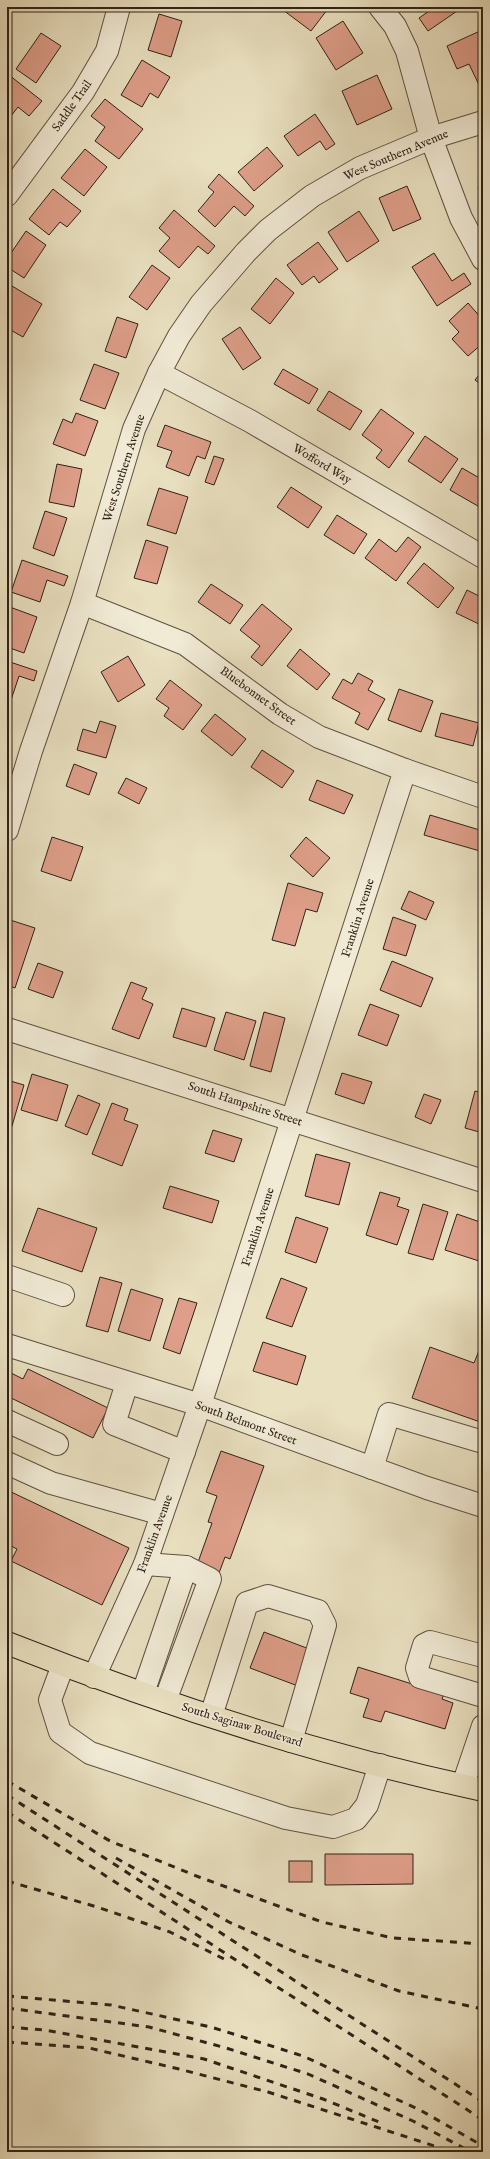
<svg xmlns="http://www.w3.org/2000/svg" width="490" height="2159" font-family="'IM FELL English',serif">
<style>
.building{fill:#de9e89;stroke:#302117}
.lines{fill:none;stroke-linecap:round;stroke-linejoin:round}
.minor-casing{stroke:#5e5141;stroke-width:24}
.major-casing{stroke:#302117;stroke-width:24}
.minor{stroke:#f1ebd6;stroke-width:22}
.major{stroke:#e9e0c0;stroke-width:22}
.rail{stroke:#302117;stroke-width:3;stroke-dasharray:7 7;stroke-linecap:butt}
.labels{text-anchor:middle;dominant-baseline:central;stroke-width:3.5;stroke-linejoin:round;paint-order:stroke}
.street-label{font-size:12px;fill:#302117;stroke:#f1ebd6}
</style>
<rect width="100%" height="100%" fill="#e9e0c0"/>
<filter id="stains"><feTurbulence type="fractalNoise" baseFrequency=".005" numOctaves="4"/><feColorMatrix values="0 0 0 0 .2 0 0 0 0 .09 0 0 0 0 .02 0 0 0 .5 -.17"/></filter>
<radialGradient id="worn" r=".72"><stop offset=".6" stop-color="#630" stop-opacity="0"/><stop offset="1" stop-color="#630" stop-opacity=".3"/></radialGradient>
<g class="building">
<path d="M279 7H323L327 10 311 31Z"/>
<path d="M431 7H463L428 31 419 18 432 9Z"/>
<path d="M159 14 182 21 171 57 148 50Z"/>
<path d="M343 21 363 53 336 70 316 38Z"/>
<path d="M480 31 483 36V83L479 85 469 64 457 69 447 46Z"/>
<path d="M41 33 61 46 36 83 16 69Z"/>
<path d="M142 60 170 77 158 98 150 93 142 107 121 95Z"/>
<path d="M9 75 42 101 29 116 18 107 7 121V77Z"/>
<path d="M377 75 392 109 357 125 342 91Z"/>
<path d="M105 99 143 129 119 159 95 141 105 127 91 116Z"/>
<path d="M315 114 335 144 326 150 320 141 298 156 284 136Z"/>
<path d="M267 147 283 166 254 191 238 172Z"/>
<path d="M85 149 107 167 84 196 61 178Z"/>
<path d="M219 174 254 206 245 216 234 206 215 227 198 211 214 192 208 187Z"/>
<path d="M407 186 421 219 393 231 379 198Z"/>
<path d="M483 186V204L478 188Z"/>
<path d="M53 189 81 211 67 227 60 222 49 235 29 219Z"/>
<path d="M174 210 215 246 208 254 198 246 179 268 159 251 170 238 159 228Z"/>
<path d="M359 211 379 241 347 262 328 232Z"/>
<path d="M26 231 46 245 24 278 7 267V259Z"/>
<path d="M318 242 338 269 319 283 314 276 302 285 287 265Z"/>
<path d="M434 253 452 281 464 273 471 284 437 306 412 267Z"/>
<path d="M152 265 170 278 147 310 129 297Z"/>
<path d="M276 278 294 293 270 324 251 309Z"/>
<path d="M7 283 42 304 23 337 7 328Z"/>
<path d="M468 303 483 320V343L468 356 452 339 459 332 449 321Z"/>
<path d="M117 317 138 324 126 358 105 351Z"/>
<path d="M240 327 261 358 243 370 222 339Z"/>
<path d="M94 364 119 373 105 409 80 400Z"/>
<path d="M283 369 318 389 309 404 274 384Z"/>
<path d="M483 370V386L475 380Z"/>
<path d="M329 391 362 411 350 430 317 410Z"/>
<path d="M381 409 414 433 389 468 376 458 382 450 362 435Z"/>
<path d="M76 413 98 421 85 456 53 444 63 419 72 423Z"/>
<path d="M165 425 211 442 205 459 197 456 189 476 166 467 172 451 157 446Z"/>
<path d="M425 436 458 459 441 483 408 461Z"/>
<path d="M214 456 224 459 214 485 205 482Z"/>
<path d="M57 464 82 469 74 507 49 502Z"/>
<path d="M462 468 483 480V509L450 490Z"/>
<path d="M291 487 322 507 308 528 277 507Z"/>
<path d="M159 488 188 497 176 534 147 525Z"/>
<path d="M45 511 67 518 54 556 33 548Z"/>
<path d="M337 515 367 534 354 554 324 535Z"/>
<path d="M408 537 421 547 396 581 365 558 379 539 396 552Z"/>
<path d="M146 540 168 547 157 584 134 578Z"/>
<path d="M22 560 68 576 64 586 47 580 40 602 11 592Z"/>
<path d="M424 563 454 588 438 608 407 583Z"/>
<path d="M211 584 243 605 230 624 198 602Z"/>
<path d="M467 590 483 598V626L456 613Z"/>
<path d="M262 604 292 629 262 666 251 657 260 646 240 630Z"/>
<path d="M7 606 37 617 24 653 7 647Z"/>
<path d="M300 649 330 674 317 690 287 666Z"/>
<path d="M128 656 145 685 118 702 101 672Z"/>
<path d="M7 661 37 671 34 681 19 676 10 703 7 702Z"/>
<path d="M358 673 373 681 368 690 385 699 368 730 355 723 360 713 332 698 343 679 352 684Z"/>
<path d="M170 680 202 705 183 730 164 716 169 708 156 699Z"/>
<path d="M399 689 433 701 421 732 388 720Z"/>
<path d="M441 713 479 723 473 746 435 736Z"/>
<path d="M215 714 246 739 232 756 201 731Z"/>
<path d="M100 721 116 726 106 758 77 750 83 729 96 733Z"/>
<path d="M262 750 294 771 282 788 251 767Z"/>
<path d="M74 764 97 773 89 795 66 786Z"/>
<path d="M126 778 147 788 139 804 118 793Z"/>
<path d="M317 780 353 795 344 814 309 800Z"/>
<path d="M430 815 483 831 480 851 424 835Z"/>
<path d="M52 837 83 847 71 881 41 871Z"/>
<path d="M306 837 330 858 313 877 290 856Z"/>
<path d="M288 883 323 893 317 912 306 909 295 946 272 940Z"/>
<path d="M409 891 434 902 426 920 401 909Z"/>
<path d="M393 917 416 925 406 956 383 949Z"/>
<path d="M7 919 35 928 15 988 7 985Z"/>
<path d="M392 961 433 978 421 1007 380 990Z"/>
<path d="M38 963 63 972 53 998 28 989Z"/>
<path d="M131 982 147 988 142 999 153 1004 139 1039 112 1029Z"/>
<path d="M370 1004 399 1015 387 1046 358 1035Z"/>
<path d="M182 1008 215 1018 206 1047 173 1037Z"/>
<path d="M226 1012 256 1021 244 1060 214 1050Z"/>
<path d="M264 1012 285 1018 271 1072 250 1066Z"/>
<path d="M342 1073 372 1082 364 1104 335 1094Z"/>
<path d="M32 1074 68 1085 57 1121 21 1110Z"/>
<path d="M7 1080 24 1085 7 1143Z"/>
<path d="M475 1091 483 1093V1133L465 1128Z"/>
<path d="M424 1094 441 1100 431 1124 415 1117Z"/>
<path d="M78 1095 100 1104 87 1135 65 1126Z"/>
<path d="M112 1103 128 1109 124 1120 138 1125 122 1166 92 1154Z"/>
<path d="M213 1130 242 1139 234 1162 205 1153Z"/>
<path d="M316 1154 350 1163 339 1205 305 1196Z"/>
<path d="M170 1186 219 1201 212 1223 163 1208Z"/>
<path d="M380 1192 400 1198 397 1206 409 1210 397 1245 366 1235Z"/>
<path d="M423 1204 448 1212 433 1260 408 1253Z"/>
<path d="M38 1208 97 1228 82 1272 22 1251Z"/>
<path d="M457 1214 483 1223V1250L479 1261 445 1250Z"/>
<path d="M296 1217 328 1228 316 1263 285 1252Z"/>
<path d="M100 1277 122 1283 108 1332 86 1326Z"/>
<path d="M281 1278 307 1288 292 1327 266 1318Z"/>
<path d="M131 1289 163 1299 150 1341 118 1331Z"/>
<path d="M179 1298 197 1303 180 1354 163 1348Z"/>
<path d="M263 1342 306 1356 297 1385 253 1371Z"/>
<path d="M430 1347 474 1363 480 1348 483 1349V1423L412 1398Z"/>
<path d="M28 1369 108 1408 93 1438 7 1396V1371L23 1379Z"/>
<path d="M221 1451 264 1466 230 1559 225 1557 219 1573 197 1565 212 1523 208 1522 217 1496 206 1492Z"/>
<path d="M7 1490 129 1548 102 1605 11 1561 17 1549 7 1544Z"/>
<path d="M264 1632 312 1650 298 1686 250 1668Z"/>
<path d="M358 1667 444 1694 442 1699 453 1703 445 1729 385 1711 381 1722 363 1717 369 1699 350 1693Z"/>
<path d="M325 1854H413V1884L325 1885Z"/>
<rect x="289" y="1861" width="23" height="21"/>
</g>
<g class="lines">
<defs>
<g id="minor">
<path d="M380 7 395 26 407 51 431 138 461 218 483 259"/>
<path d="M7 195 83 92 107 51 119 7"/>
<path d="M159 373 250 421 483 557"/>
<path d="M82 603 185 644 280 714 319 737 405 770 483 797"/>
<path d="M7 830 31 751 82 603 134 429 159 373 179 336 201 304 246 252 268 230 312 196 360 168 431 138 483 122"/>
<path d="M7 1029 483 1181"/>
<path d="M7 1276 63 1295"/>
<path d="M7 1345 200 1405 427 1488 483 1506"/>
<path d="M127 1383 114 1424 184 1452"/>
<path d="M7 1421 57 1444"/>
<path d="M7 1463 51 1483 162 1514"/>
<path d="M372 1468 389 1414 483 1442"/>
<path d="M145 1564 186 1567 210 1579 165 1701"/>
<path d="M483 1656 430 1642 424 1645 417 1668 420 1677 483 1696"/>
<path d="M63 1665 50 1700 60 1732 90 1753 286 1818 333 1827 356 1819 367 1805 380 1765"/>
<path d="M94 1677 145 1564 200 1405 405 770"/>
<path d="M143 1693 186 1567"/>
<path d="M211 1716 247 1603 268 1596 318 1611 325 1625 291 1741"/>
<path d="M463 1785 483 1726"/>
</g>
<path id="major" d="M7 1643C161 1704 321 1755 483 1790"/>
</defs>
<use href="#minor" class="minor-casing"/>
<use href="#major" class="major-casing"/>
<use href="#minor" class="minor"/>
<use href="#major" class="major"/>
<g class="rail">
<path d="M7 1781 110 1841 199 1877 322 1922 393 1938 483 1944"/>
<path d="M7 1795 483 2102"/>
<path d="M7 1812 483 2120"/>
<path d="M116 1858 229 1922 302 1955 399 1991 483 2009"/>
<path d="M7 1881 97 1907 170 1932 230 1962"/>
<path d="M7 1996 111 2005 211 2027 303 2056 420 2110 483 2146"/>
<path d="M7 2008 149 2027 226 2048 308 2074 413 2121 471 2152"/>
<path d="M7 2027 45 2030 204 2059 323 2099 379 2122"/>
<path d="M7 2042 89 2048 179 2069 268 2092 453 2152"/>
</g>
</g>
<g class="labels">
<g class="street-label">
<text transform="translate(72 106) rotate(-55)">Saddle Trail</text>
<text transform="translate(396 155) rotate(-23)">West Southern Avenue</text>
<text transform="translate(322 464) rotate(31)">Wofford Way</text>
<text transform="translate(124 468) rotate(-72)">West Southern Avenue</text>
<text transform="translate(258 696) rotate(36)">Bluebonnet Street</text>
<text transform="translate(358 918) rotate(-72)">Franklin Avenue</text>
<text transform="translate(245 1104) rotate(18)">South Hampshire Street</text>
<text transform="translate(258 1227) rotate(-72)">Franklin Avenue</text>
<text transform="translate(246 1423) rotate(20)">South Belmont Street</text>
<text transform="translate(155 1534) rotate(-70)">Franklin Avenue</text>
<text transform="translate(242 1725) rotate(17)">South Saginaw Boulevard</text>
</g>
</g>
<rect width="490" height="2159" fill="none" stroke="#e9e0c0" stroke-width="24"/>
<rect x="8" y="8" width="474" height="2143" fill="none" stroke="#302117" stroke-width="2"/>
<rect x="12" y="12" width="466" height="2135" fill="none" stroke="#302117"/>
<rect width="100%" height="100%" filter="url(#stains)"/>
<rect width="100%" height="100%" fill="url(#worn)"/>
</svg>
